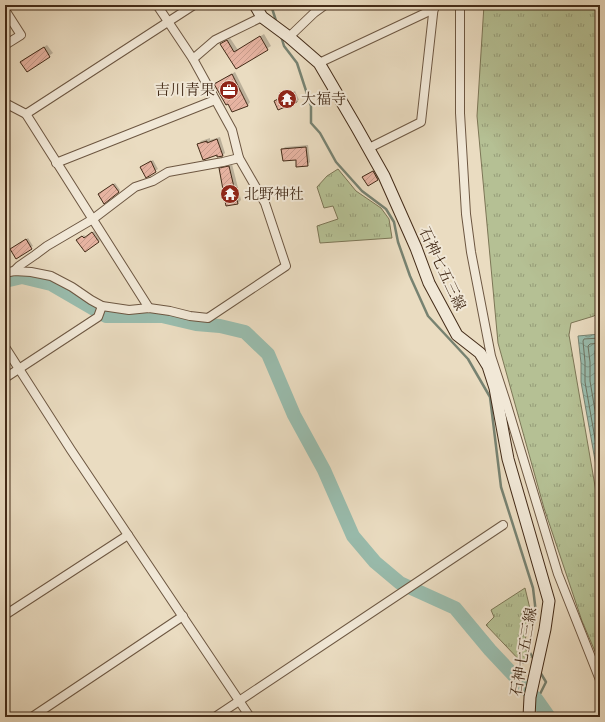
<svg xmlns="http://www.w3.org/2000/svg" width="605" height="722" font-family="'IM FELL DW Pica','Noto Serif JP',serif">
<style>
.grass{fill:url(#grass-tufts);stroke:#7c7656}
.water{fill:url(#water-waves);stroke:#778271}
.shadow{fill:#0003}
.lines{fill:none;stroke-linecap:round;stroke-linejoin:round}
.shore{stroke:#6e7462;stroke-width:1}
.stream{stroke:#778271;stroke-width:2.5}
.river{stroke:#99bcad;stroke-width:14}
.building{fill:url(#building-hatch);stroke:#432b18}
.minor-casing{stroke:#6d5742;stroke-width:10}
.secondary-casing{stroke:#432b18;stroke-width:13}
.minor{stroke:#f1e8d7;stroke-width:8}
.secondary{stroke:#f1e8d7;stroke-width:11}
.labels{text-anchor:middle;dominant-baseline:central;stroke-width:4;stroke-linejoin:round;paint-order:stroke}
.poi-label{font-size:15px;fill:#432b18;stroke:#f1e8d7;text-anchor:start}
.street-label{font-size:15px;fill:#432b18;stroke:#f1e8d7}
</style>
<defs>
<pattern id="grass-tufts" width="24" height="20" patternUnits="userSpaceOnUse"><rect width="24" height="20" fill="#b5c094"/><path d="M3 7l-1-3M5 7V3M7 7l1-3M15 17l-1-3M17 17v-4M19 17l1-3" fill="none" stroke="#959c78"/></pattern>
<pattern id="water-waves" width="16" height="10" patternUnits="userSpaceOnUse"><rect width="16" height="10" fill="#99bcad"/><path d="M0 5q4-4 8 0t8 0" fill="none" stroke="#7e998c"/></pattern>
<pattern id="building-hatch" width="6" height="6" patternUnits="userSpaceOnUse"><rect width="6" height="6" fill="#e6b3a1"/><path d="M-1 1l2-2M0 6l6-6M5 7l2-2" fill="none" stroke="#c69a8a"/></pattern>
</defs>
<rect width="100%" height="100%" fill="#eadcc1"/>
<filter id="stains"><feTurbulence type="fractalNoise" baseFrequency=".005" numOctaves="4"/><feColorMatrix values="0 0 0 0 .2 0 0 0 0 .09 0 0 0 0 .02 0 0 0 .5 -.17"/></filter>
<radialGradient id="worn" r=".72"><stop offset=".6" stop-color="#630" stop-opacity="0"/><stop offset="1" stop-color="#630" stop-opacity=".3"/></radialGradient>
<g class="grass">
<path d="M484 5H600V310L594 316 571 323 569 335 600 515V663L582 621 544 508 498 343 477 116Z"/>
<path d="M338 169 356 191 381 208 389 219 392 238 320 243 317 226 338 219 333 206 324 208 317 187 327 176Z"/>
<path d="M525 588 531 613 524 645 530 658 523 664 486 625 494 617 491 610Z"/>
</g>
<path class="water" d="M600 334V488L581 382V363L578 336Z"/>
<g class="shadow">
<path d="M245 5H250L251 7 247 10Z"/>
<path d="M264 34 271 46 236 68 222 44 230 38 238 50Z"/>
<path d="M47 45 53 53 27 71 24 59Z"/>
<path d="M235 72 250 102 248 105 233 111 215 84Z"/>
<path d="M295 91 299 100 297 101H275Z"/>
<path d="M220 137 225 153 222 156 199 144 201 141 210 138V140Z"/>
<path d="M308 145 310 162 307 165 282 150 285 147Z"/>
<path d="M153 160 158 169 146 176 143 166Z"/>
<path d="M232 164 241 200 238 203 227 205 220 169 223 166Z"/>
<path d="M375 170 379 178 378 179 365 175Z"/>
<path d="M115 183 120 190 118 192H101Z"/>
<path d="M94 231 100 240 98 242 79 238 84 235 86 237Z"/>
<path d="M28 238 33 246 16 258 13 248Z"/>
</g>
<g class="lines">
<g class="shore">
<path d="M600 338 584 339 583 341 585 362V382L600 467"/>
<path d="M600 343 590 344 588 346 590 362V381L600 440"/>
<path d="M600 349H596L595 351 596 381 600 406"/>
</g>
<g class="stream">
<path d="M271 5 277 24"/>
<path d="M281 36 284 46 297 63 311 106V123L320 133 336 162 362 191 386 209 394 222 398 242 410 276 428 316 468 359 490 397 501 487 533 588 536 613 528 649 534 660"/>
<path d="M537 700 546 682 540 672"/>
</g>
<path class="river" d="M5 281 22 277 51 284 106 316H162L196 324 220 326 245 332 268 354 294 415 324 470 353 536 375 562 400 583 455 608 490 650 537 700 549 717"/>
</g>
<g class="building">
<path d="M260 36 268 50 236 69 220 44 227 40 234 52Z"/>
<path d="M44 47 50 57 27 72 20 62Z"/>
<path d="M232 74 248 106 232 112 228 104 226 105 214 84Z"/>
<path d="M293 92 297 102 278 110 274 101Z"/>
<path d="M217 139 223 156 217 157V155L203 160 197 144 207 141V143Z"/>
<path d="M306 147 308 166 296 167V160L283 161 281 149Z"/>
<path d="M151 161 156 172 146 178 140 167Z"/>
<path d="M229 166 238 204 226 206 219 168Z"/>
<path d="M373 171 378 180 368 186 362 177Z"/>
<path d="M113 184 119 192 104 204 98 194Z"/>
<path d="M92 232 99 242 85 252 76 240 82 236 84 238Z"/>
<path d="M26 239 32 249 16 259 10 249Z"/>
</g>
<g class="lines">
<defs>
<g id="minor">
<path d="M460 5V113L466 214 471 252 491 356 506 402 558 574 600 680"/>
<path d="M5 10 21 35 5 45"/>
<path d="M289 37 314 13 325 5"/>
<path d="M193 59 215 40 262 17"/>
<path d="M319 63 434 9"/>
<path d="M5 103 26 114 149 308"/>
<path d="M26 114 194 5"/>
<path d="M369 148 421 122 434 5"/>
<path d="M56 163 215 100"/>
<path d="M14 271 19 266 35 255 47 246 93 219 135 187 153 181 168 172 223 162 239 158"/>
<path d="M5 273 14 271 31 272 51 276 72 287 91 300 102 306 129 310 149 308 170 311 190 316 208 318 286 266 265 203 239 158 232 130 193 59 157 5"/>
<path d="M5 347 71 450 250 717"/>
<path d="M5 378 98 317 102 306"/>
<path d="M5 615 128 535"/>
<path d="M32 717 183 616"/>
<path d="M215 717 503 525"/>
</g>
<path id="secondary" d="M255 5 262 17 289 37 319 63 357 128 384 176 416 248 429 283 457 335 480 353 488 366 495 388 508 459 549 601 545 629 530 697 529 717"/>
</defs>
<use href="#minor" class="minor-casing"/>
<use href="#secondary" class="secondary-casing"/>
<use href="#minor" class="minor"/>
<use href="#secondary" class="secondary"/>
</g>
<defs>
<symbol id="office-disc" viewBox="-11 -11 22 22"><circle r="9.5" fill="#8f2418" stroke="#f1e8d7"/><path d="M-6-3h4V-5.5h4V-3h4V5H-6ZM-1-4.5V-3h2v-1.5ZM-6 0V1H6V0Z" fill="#fff"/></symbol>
<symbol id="temple-disc" viewBox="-11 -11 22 22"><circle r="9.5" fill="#8f2418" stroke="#f1e8d7"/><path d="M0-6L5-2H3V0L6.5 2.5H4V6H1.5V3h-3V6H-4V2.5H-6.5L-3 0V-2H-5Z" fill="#fff"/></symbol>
</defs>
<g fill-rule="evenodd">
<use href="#office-disc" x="218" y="79" width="22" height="22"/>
<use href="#temple-disc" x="276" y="88" width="22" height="22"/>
<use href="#temple-disc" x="219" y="183" width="22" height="22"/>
</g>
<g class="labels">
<g class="poi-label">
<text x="215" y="90" text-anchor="end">吉川青果</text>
<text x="301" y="99">大福寺</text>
<text x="244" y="194">北野神社</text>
</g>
<g class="street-label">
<text transform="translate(442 269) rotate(65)">石神七五三線</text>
<text transform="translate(524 652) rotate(-80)">石神七五三線</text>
</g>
</g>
<rect width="605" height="722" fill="none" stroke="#eadcc1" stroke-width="20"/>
<rect x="6" y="6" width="593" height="710" fill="none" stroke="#432b18" stroke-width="2"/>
<rect x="10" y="10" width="585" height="702" fill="none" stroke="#432b18"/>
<rect width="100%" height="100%" filter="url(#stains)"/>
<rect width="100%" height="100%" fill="url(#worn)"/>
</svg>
